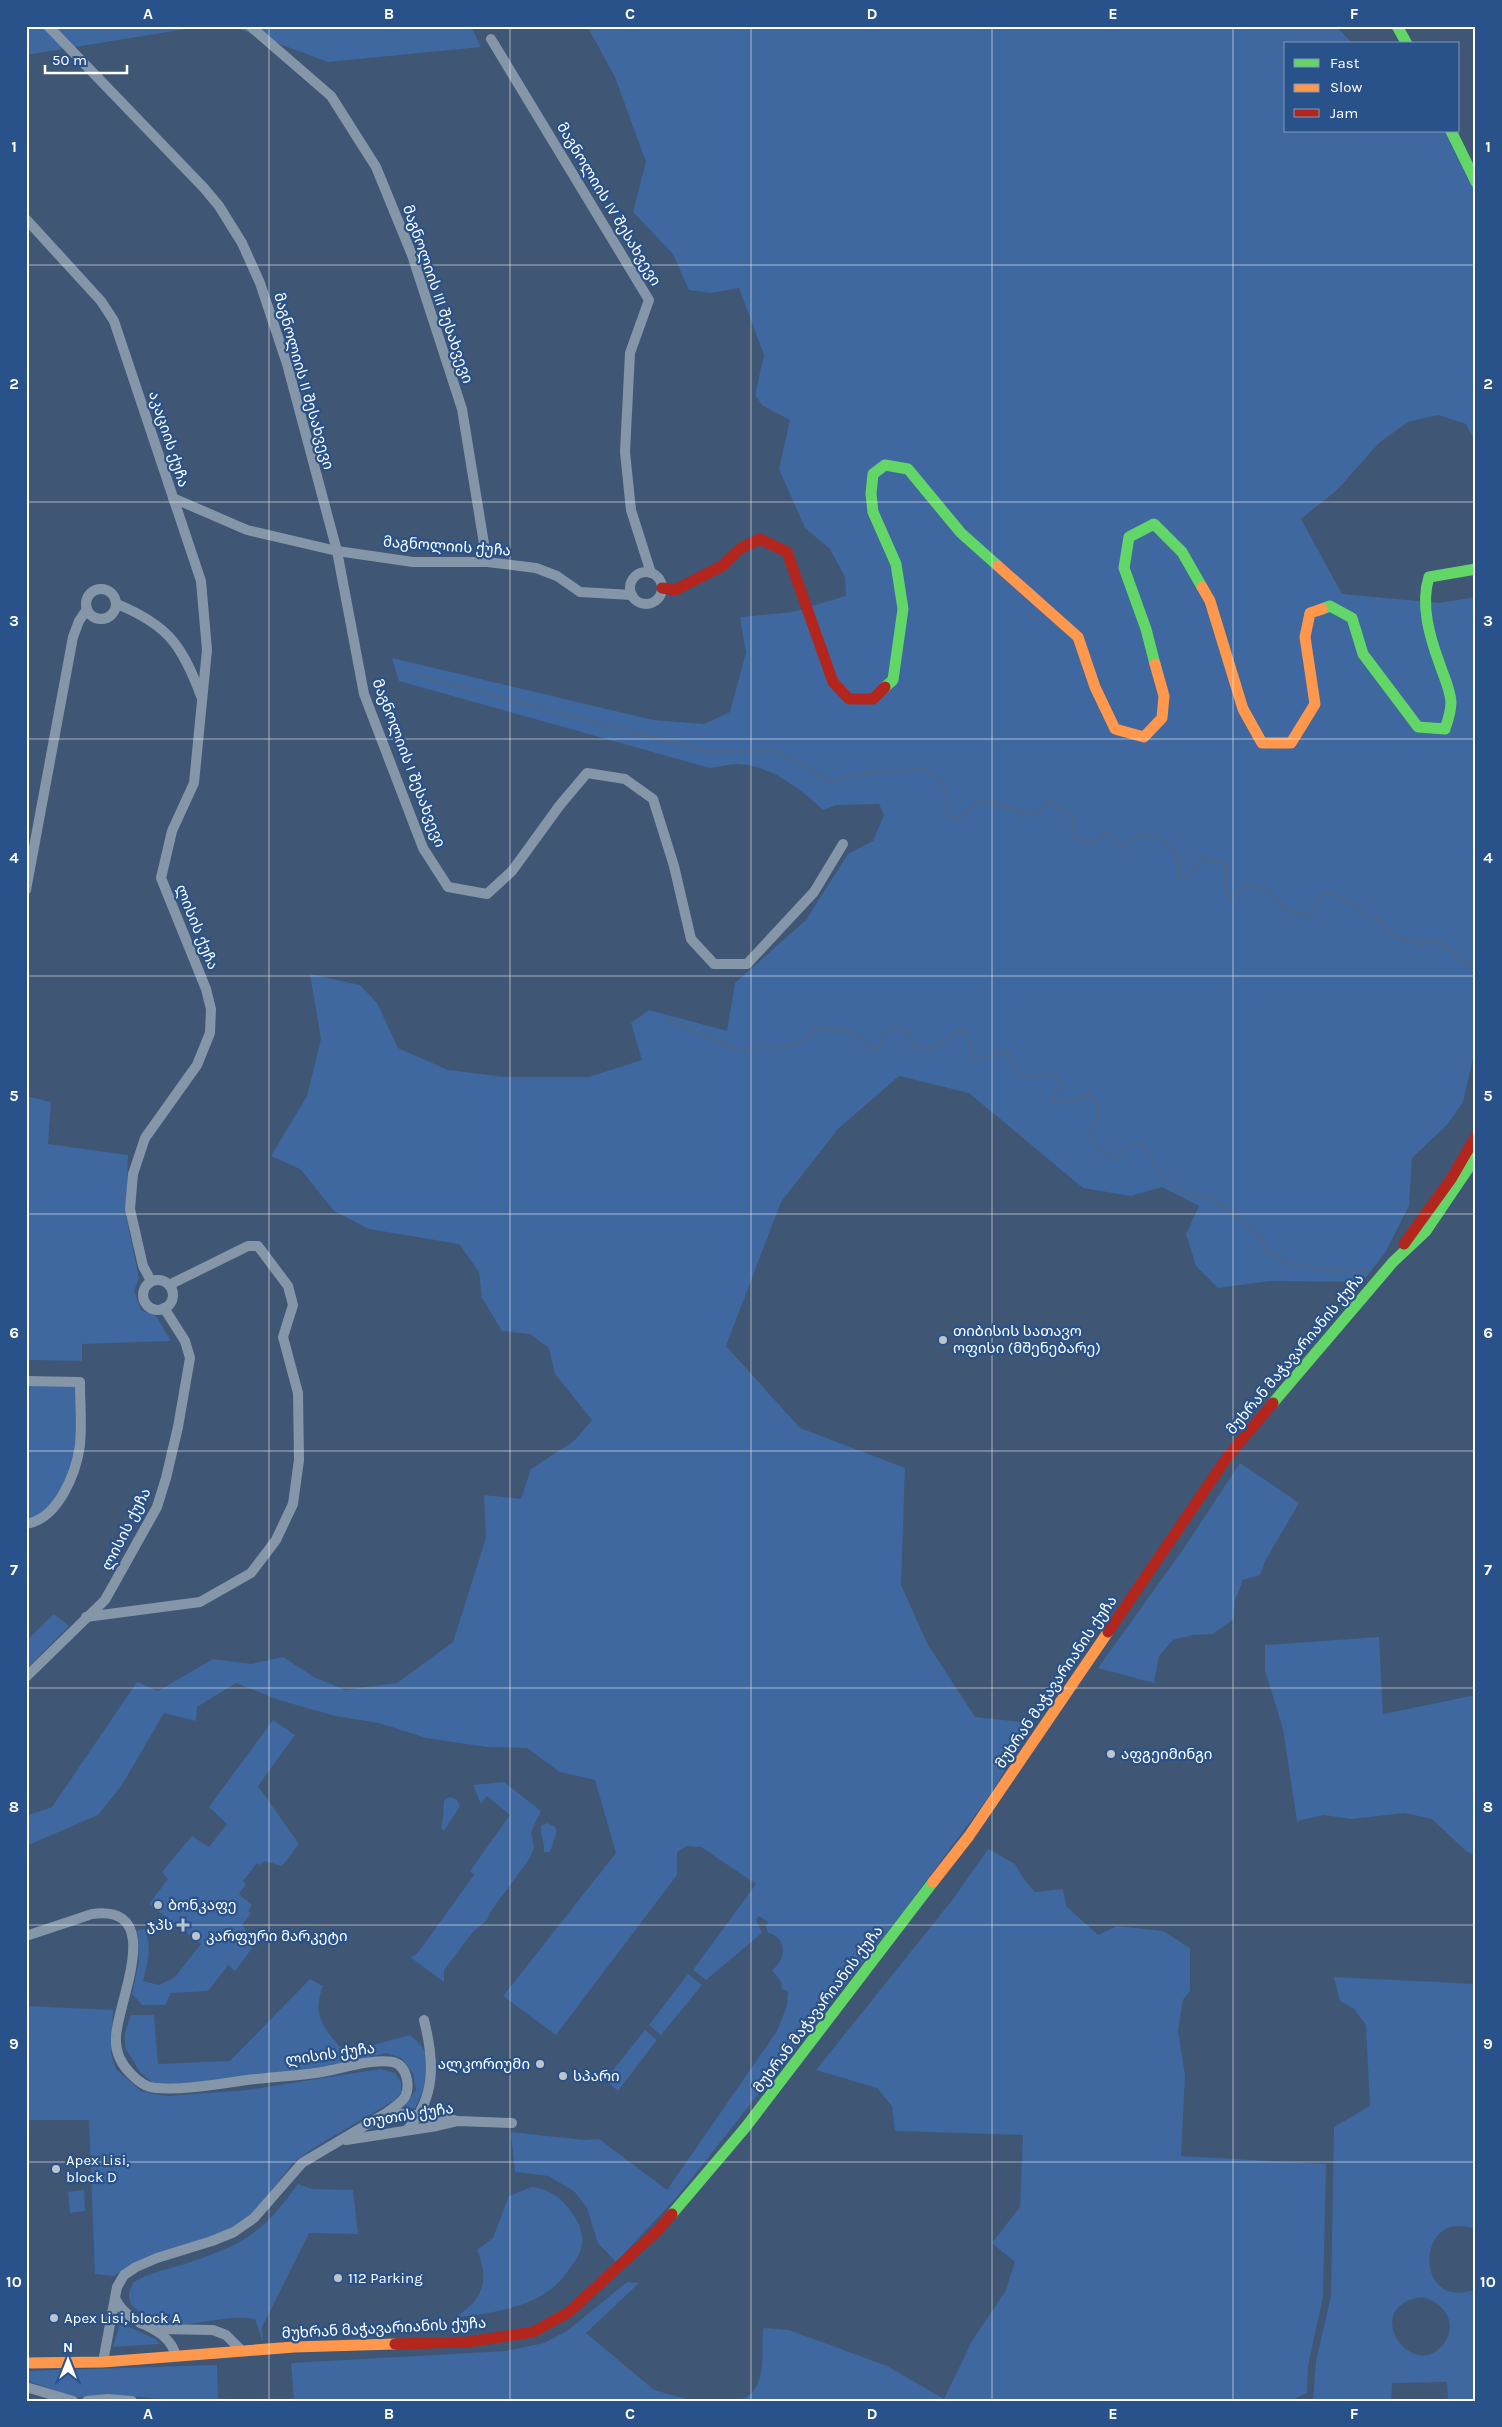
<svg xmlns="http://www.w3.org/2000/svg" width="1502" height="2427" font-family="Karla,'Noto Sans Georgian',sans-serif">
<style>
.green{fill:#3e689f;fill-rule:evenodd}
.lines{fill:none;stroke-linecap:round;stroke-linejoin:round}
.stream{stroke:#4b668d;stroke-width:3}
.street{stroke:#8696a9;stroke-width:10}
.fast{stroke:#63d668;stroke-width:11}
.slow{stroke:#ff974d;stroke-width:11}
.jam{stroke:#b3261e;stroke-width:11}
.grid{fill:none;stroke:#fff;stroke-width:1;stroke-opacity:0.55}
.poi-dot{fill:#bcc4ce;stroke:#29528a;stroke-width:2}
.labels{text-anchor:middle;dominant-baseline:central;stroke-width:4.5;stroke-linejoin:round;paint-order:stroke}
.street-label{font-size:15px;fill:#fff;stroke:#29528a}
.poi-label{font-size:15px;fill:#fff;stroke:#29528a;text-anchor:start}
.neatline{fill:none;stroke:#fff;stroke-width:2}
.grid-label{font-size:16px;text-anchor:middle;font-weight:bold;fill:#fff}
</style>
<rect width="100%" height="100%" fill="#3f5674"/>
<g class="green">
<path d="M26 26H204L26 55Z"/>
<path d="M231 26H471L481 47 328 62Z"/>
<path d="M587 26H1336L1353 44H1286V131H1451L1476 182V444L1466 424 1438 415 1408 422 1380 442 1337 490 1301 519 1342 594 1439 603 1476 597V1046L1463 1102 1447 1125 1412 1158 1409 1206 1385 1253 1362 1282 1270 1281 1218 1288 1196 1266 1186 1234 1199 1206 1162 1187 1131 1196 1083 1188 969 1093 899 1076 838 1129 781 1202 726 1346 800 1428 905 1468 901 1585 927 1643 975 1717 1033 1723 990 1795 906 1908 676 2198 616 2262 598 2243 587 2208 574 2191 548 2176 515 2172 511 2132 584 2140 599 2139 667 2190 777 2031 787 2006 788 1991 781 1989 782 1983 772 1970C787 1960 787 1937 768 1933L766 1927 768 1922 759 1916 756 1920 762 1933 706 1980 693 1970 756 1884 701 1847 687 1846 677 1852V1875L556 2035 503 1996 616 1853 595 1780 560 1772 527 1748 487 1747 426 1738 379 1723 335 1716 279 1700 236 1683 197 1707 196 1721 164 1713 122 1785 98 1815 26 1846V1816L52 1807 137 1682 158 1691 213 1659 251 1664 283 1657 314 1677 345 1690 397 1683 453 1642 486 1538 484 1495 521 1499 531 1469 574 1441 592 1420 555 1374 549 1348 530 1334 502 1331 482 1298 479 1272 459 1244 369 1229 334 1211 300 1169 271 1156 307 1096 321 1039 310 974 360 985 377 1003 398 1048 448 1070 505 1077H589L642 1060 631 1023 649 1010 727 1031 735 983 806 920 848 854 873 841 884 815 879 804 837 805 823 810C799 788 772 766 738 764 729 764 719 767 710 768L399 681 392 658 653 720 704 724 730 712 746 653 740 617 792 612 846 596 845 577 830 549 805 528 779 469 790 420 763 406 755 395 764 355 739 288 711 293 689 290 673 254 633 212 646 162 615 77Z"/>
<path d="M26 1096 51 1102 48 1144 128 1155 126 1216 139 1278 134 1291 141 1310 156 1316 171 1341 82 1344V1361L26 1360Z"/>
<path d="M30 1381 80 1382V1446L53 1509 26 1524V1440Z"/>
<path d="M1240 1463 1299 1503 1265 1561 1260 1575 1243 1580 1235 1600 1234 1619 1213 1634 1193 1635 1173 1640 1159 1656 1154 1683 1098 1668 1184 1548Z"/>
<path d="M54 1614 69 1626 26 1669V1641Z"/>
<path d="M1379 1637 1383 1714 1476 1695V1856L1466 1851 1432 1819 1405 1813 1351 1819 1324 1815 1297 1821 1283 1729 1265 1671V1645Z"/>
<path d="M273 1720 295 1735 258 1786 299 1844 282 1866 264 1861 260 1865 257 1863 243 1881 246 1884 239 1894 252 1905 248 1911 251 1913 242 1925 256 1943 235 1971 228 1965 208 1991 171 1993 165 2005H142L132 1994 139 1961 137 1930 145 1929C152 1949 148 1963 143 1981L159 1985 175 1977 201 1944 149 1904 168 1879 162 1872 192 1836 209 1847 227 1824 209 1807Z"/>
<path d="M504 1782 541 1811 531 1832 534 1848 530 1858 491 1911 487 1920 472 1933 444 1970V1982L410 1957 417 1954 474 1875 470 1871 510 1815 487 1796 481 1804 473 1785Z"/>
<path d="M450 1797 457 1800 460 1806 444 1831 441 1828C444 1818 443 1810 444 1800Z"/>
<path d="M547 1823 554 1826 557 1831 550 1852H544C545 1843 540 1835 541 1826Z"/>
<path d="M988 1849 1015 1864 1023 1878 1035 1892 1063 1889 1066 1906 1098 1935 1117 1926 1163 1931 1190 1948V1991L1183 2000 1178 2031 1185 2075 1181 2156 1326 2164 1323 2297 1308 2366 1307 2393 1290 2401H739C769 2390 761 2354 763 2328L789 2330 887 2366 944 2399 972 2341 1005 2292 1015 2262 992 2243 1020 2207 1023 2135 895 2131 892 2106 877 2088 816 2070 953 1899Z"/>
<path d="M688 1974 702 1985 661 2035 649 2025Z"/>
<path d="M1334 1977 1476 1984V2230C1417 2203 1411 2314 1476 2289V2401H1448L1447 2382 1392 2383 1391 2401H1313L1316 2361 1331 2296 1334 2127 1370 2106 1366 2025 1354 2009 1340 2001ZM1422 2297C1443 2302 1458 2322 1445 2342 1414 2387 1357 2306 1422 2297Z"/>
<path d="M310 1979 323 1986C312 2015 322 2025 340 2047L358 2049 410 2035C439 2056 428 2082 415 2108H403L416 2090 413 2073 401 2058 387 2053 328 2066 236 2079 195 2083H153L140 2072 125 2047V2033L131 2015H154L158 2064 230 2061Z"/>
<path d="M26 2006 113 2010 111 2054 116 2069 141 2091 153 2094 168 2096 247 2090 380 2069 395 2073 401 2082V2093L395 2100 315 2147 293 2163 254 2213 234 2228 208 2239 137 2261 113 2276 95 2274 89 2120H26Z"/>
<path d="M645 2030 657 2040 618 2091 605 2080Z"/>
<path d="M298 2184 312 2189 353 2190 358 2234 309 2233 262 2327 263 2342 255 2319C233 2315 210 2322 189 2324 172 2324 125 2316 129 2293 130 2289 132 2285 134 2282 149 2273 168 2269 185 2264 244 2244 261 2235 298 2184Z"/>
<path d="M532 2187C550 2189 562 2198 572 2213 585 2230 586 2248 573 2264 568 2271 562 2279 556 2285 531 2308 488 2314 456 2317 483 2299 490 2281 477 2250L493 2238 509 2196Z"/>
<path d="M84 2190 85 2211 70 2213 68 2192Z"/>
<path d="M627 2282 639 2283 586 2333 654 2390 694 2401H294L291 2363 506 2351 544 2343 567 2331Z"/>
<path d="M120 2323 156 2339 159 2344 113 2347Z"/>
<path d="M217 2365 218 2401H184L105 2394 76 2398 26 2380V2371Z"/>
</g>
<g class="lines">
<g class="stream">
<path d="M413 674 704 751H776L806 766 829 781 879 771H903L924 768C947 784 947 788 947 816L959 818 973 805 985 801 1035 815 1049 800 1072 816 1075 839 1093 844 1106 832 1124 848 1137 835H1157L1180 858 1177 875 1189 876 1202 858 1227 865 1224 881 1229 899 1247 886 1268 891 1286 910 1310 916 1324 894H1334L1358 908 1366 916 1382 921 1390 935 1420 944 1438 940 1460 959 1476 969"/>
<path d="M667 1020 737 1049 778 1048 805 1042 815 1029C836 1029 861 1027 870 1051H877L883 1036 891 1027 907 1032 916 1048 927 1051 964 1029 971 1045 972 1061 1003 1053 1010 1054 1019 1077 1055 1074 1061 1085 1052 1099 1054 1103C1066 1103 1077 1097 1089 1095L1097 1103V1120L1090 1132 1093 1144 1114 1159 1130 1144 1143 1145 1166 1182 1191 1196H1208L1236 1216 1266 1243 1267 1251C1293 1272 1336 1269 1369 1271"/>
</g>
<g class="street">
<path d="M48 26 204 188 219 206 242 243 260 283 287 364 337 551 364 694 423 848 448 887 487 894 512 871 560 805 587 773 625 779 653 799 674 866 691 939 714 964H747L814 892 843 844"/>
<path d="M250 26 331 96 376 167 412 255 462 409 487 562"/>
<path d="M491 39 649 300 630 353 625 452 631 510 651 573"/>
<path d="M26 219 101 301 114 321 201 581 207 650 194 783 172 831 161 878 206 989 211 1009 210 1033 197 1065 145 1138 133 1174 130 1209 143 1266 151 1281"/>
<path d="M173 498 247 530 337 551 413 562H487L536 568 557 576 580 592 632 595"/>
<circle cx="646" cy="588" r="16"/>
<circle cx="101" cy="604" r="15"/>
<path d="M117 604C168 625 182 645 201 696"/>
<path d="M26 890 73 637 79 621 87 609"/>
<circle cx="158" cy="1295" r="15"/>
<path d="M26 1381 80 1382C80 1403 82 1425 80 1445 76 1474 58 1519 26 1524"/>
<path d="M86 1617 200 1602 251 1573 276 1540 293 1504 299 1460 298 1393 283 1337 293 1305 288 1286 258 1246H248L169 1285"/>
<path d="M26 1677 105 1600 157 1507 166 1478 178 1427 190 1358 185 1341 164 1308"/>
<path d="M26 1936 92 1914C167 1904 117 2002 116 2037 115 2051 121 2064 131 2074 138 2081 146 2088 156 2088 186 2090 217 2084 247 2080 272 2077 297 2076 322 2072 341 2069 374 2058 393 2062 406 2065 411 2085 405 2097 401 2103 393 2108 388 2112L302 2163 254 2218 234 2232 212 2241 157 2258 136 2267 124 2275 117 2287 103 2362"/>
<path d="M388 2112 454 2120"/>
<path d="M407 2130C437 2097 434 2060 424 2020"/>
<path d="M346 2140 437 2126 458 2121 512 2123"/>
<path d="M116 2300C131 2329 167 2323 176 2356"/>
<path d="M140 2323 158 2329 213 2330 226 2335 241 2350"/>
<path d="M26 2387 73 2401"/>
<path d="M87 2401 108 2399 132 2401"/>
</g>
<g class="fast">
<path d="M1397 26 1407 44"/>
<path d="M1451 131 1476 182"/>
<path d="M1322 609 1330 606 1352 618 1363 654 1418 727 1445 729C1448 720 1451 712 1451 702 1450 689 1444 677 1440 665 1430 638 1420 605 1429 577L1476 569"/>
<path d="M1155 664 1146 629 1124 568 1129 537 1154 524 1182 552 1202 587"/>
<path d="M885 687 893 680 903 609 896 564 873 512 871 494 873 474 885 465 908 469 961 533 998 566"/>
<path d="M1273 1403 1393 1262 1426 1231 1476 1157"/>
<path d="M672 2214 745 2128 933 1882"/>
</g>
<g class="slow">
<path d="M998 566 1078 637 1095 687 1115 729 1144 737 1162 718 1164 696 1155 664"/>
<path d="M1202 587 1210 601 1243 709 1262 743H1291L1315 704 1305 637 1310 613 1322 609"/>
<path d="M933 1882 969 1836 1108 1632"/>
<path d="M26 2363 103 2362 294 2347 395 2344"/>
</g>
<g class="jam">
<path d="M662 588 675 590 722 566 741 548 760 539 787 552 833 682 849 699H873L885 687"/>
<path d="M1404 1244 1451 1179 1476 1136"/>
<path d="M1108 1632 1228 1456 1273 1403"/>
<path d="M395 2344 468 2342 533 2332 569 2312 657 2231 672 2214"/>
</g>
</g>
<path class="grid" d="M269 26V2401M510 26V2401M751 26V2401M992 26V2401M1233 26V2401M26 265H1476M26 502H1476M26 739H1476M26 976H1476M26 1214H1476M26 1451H1476M26 1688H1476M26 1925H1476M26 2162H1476"/>
<g class="poi-dot">
<circle cx="943" cy="1340" r="5"/>
<circle cx="1111" cy="1754" r="5"/>
<circle cx="158" cy="1905" r="5"/>
<path d="M180.5 1917.5h5v5h5v5h-5v5h-5v-5h-5v-5h5z"/>
<circle cx="196" cy="1936" r="5"/>
<circle cx="540" cy="2064" r="5"/>
<circle cx="563" cy="2076" r="5"/>
<circle cx="56" cy="2169" r="5"/>
<circle cx="338" cy="2278" r="5"/>
<circle cx="54" cy="2318" r="5"/>
</g>
<g class="labels">
<g class="street-label">
<text transform="translate(609 204) rotate(59)">მაგნოლიის IV შესახვევი</text>
<text transform="translate(438 294) rotate(71)">მაგნოლიის III შესახვევი</text>
<text transform="translate(304 381) rotate(74)">მაგნოლიის II შესახვევი</text>
<text transform="translate(169 439) rotate(72)">აკაციის ქუჩა</text>
<text transform="translate(447 546) rotate(4)">მაგნოლიის ქუჩა</text>
<text transform="translate(409 763) rotate(69)">მაგნოლიის I შესახვევი</text>
<text transform="translate(197 927) rotate(68)">ლისის ქუჩა</text>
<text transform="translate(1295 1354) rotate(-50)">მუხრან მაჭავარიანის ქუჩა</text>
<text transform="translate(126 1529) rotate(-63)">ლისის ქუჩა</text>
<text transform="translate(1056 1682) rotate(-56)">მუხრან მაჭავარიანის ქუჩა</text>
<text transform="translate(818 2009) rotate(-53)">მუხრან მაჭავარიანის ქუჩა</text>
<text transform="translate(330 2054) rotate(-8)">ლისის ქუჩა</text>
<text transform="translate(408 2115) rotate(-9)">თუთის ქუჩა</text>
<text transform="translate(384 2328) rotate(-3)">მუხრან მაჭავარიანის ქუჩა</text>
</g>
<g class="poi-label">
<text x="953" y="1331">თიბისის სათავო<tspan x="953" dy="17">ოფისი (მშენებარე)</tspan></text>
<text x="1121" y="1754">აფგეიმინგი</text>
<text x="168" y="1905">ბონკაფე</text>
<text x="173" y="1925" text-anchor="end">ჯპს</text>
<text x="206" y="1936">კარფური მარკეტი</text>
<text x="530" y="2064" text-anchor="end">ალკორიუმი</text>
<text x="573" y="2076">სპარი</text>
<text x="66" y="2160">Apex Lisi,<tspan x="66" dy="17">block D</tspan></text>
<text x="348" y="2278">112 Parking</text>
<text x="64" y="2318">Apex Lisi, block A</text>
</g>
</g>
<rect width="1502" height="2427" fill="none" stroke="#29528a" stroke-width="55"/>
<rect x="1284" y="42" width="175" height="90" fill="#29528a" stroke="#7f97b9"/>
<rect x="1294" y="59" width="25" height="8" fill="#63d668" stroke="#7f97b9"/>
<text x="1330" y="68" font-size="15" fill="#ffffff">Fast</text>
<rect x="1294" y="84" width="25" height="8" fill="#ff974d" stroke="#7f97b9"/>
<text x="1330" y="92" font-size="15" fill="#ffffff">Slow</text>
<rect x="1294" y="109" width="25" height="8" fill="#b3261e" stroke="#7f97b9"/>
<text x="1330" y="118" font-size="15" fill="#ffffff">Jam</text>
<g transform="translate(68 2360)" stroke="#29528a" stroke-width="4" paint-order="stroke">
<path d="M0-4L9 19L0 12L-9 19Z" fill="#ffffff"/>
<text y="-8" font-size="14" font-weight="bold" text-anchor="middle" fill="#ffffff">N</text>
</g>
<path d="M45 65v8h82v-8" fill="none" stroke="#ffffff" stroke-width="2.5"/>
<text x="52" y="65" font-size="15" fill="#ffffff" stroke="#29528a" stroke-width="4" paint-order="stroke">50 m</text>
<rect x="28" y="28" width="1446" height="2372" class="neatline"/>
<g class="grid-label">
<text x="148" y="19">A</text>
<text x="389" y="19">B</text>
<text x="630" y="19">C</text>
<text x="872" y="19">D</text>
<text x="1113" y="19">E</text>
<text x="1354" y="19">F</text>
<text x="14" y="152">1</text>
<text x="1488" y="152">1</text>
<text x="14" y="389">2</text>
<text x="1488" y="389">2</text>
<text x="14" y="626">3</text>
<text x="1488" y="626">3</text>
<text x="14" y="863">4</text>
<text x="1488" y="863">4</text>
<text x="14" y="1101">5</text>
<text x="1488" y="1101">5</text>
<text x="14" y="1338">6</text>
<text x="1488" y="1338">6</text>
<text x="14" y="1575">7</text>
<text x="1488" y="1575">7</text>
<text x="14" y="1812">8</text>
<text x="1488" y="1812">8</text>
<text x="14" y="2049">9</text>
<text x="1488" y="2049">9</text>
<text x="14" y="2287">10</text>
<text x="1488" y="2287">10</text>
<text x="148" y="2419">A</text>
<text x="389" y="2419">B</text>
<text x="630" y="2419">C</text>
<text x="872" y="2419">D</text>
<text x="1113" y="2419">E</text>
<text x="1354" y="2419">F</text>
</g>
</svg>
